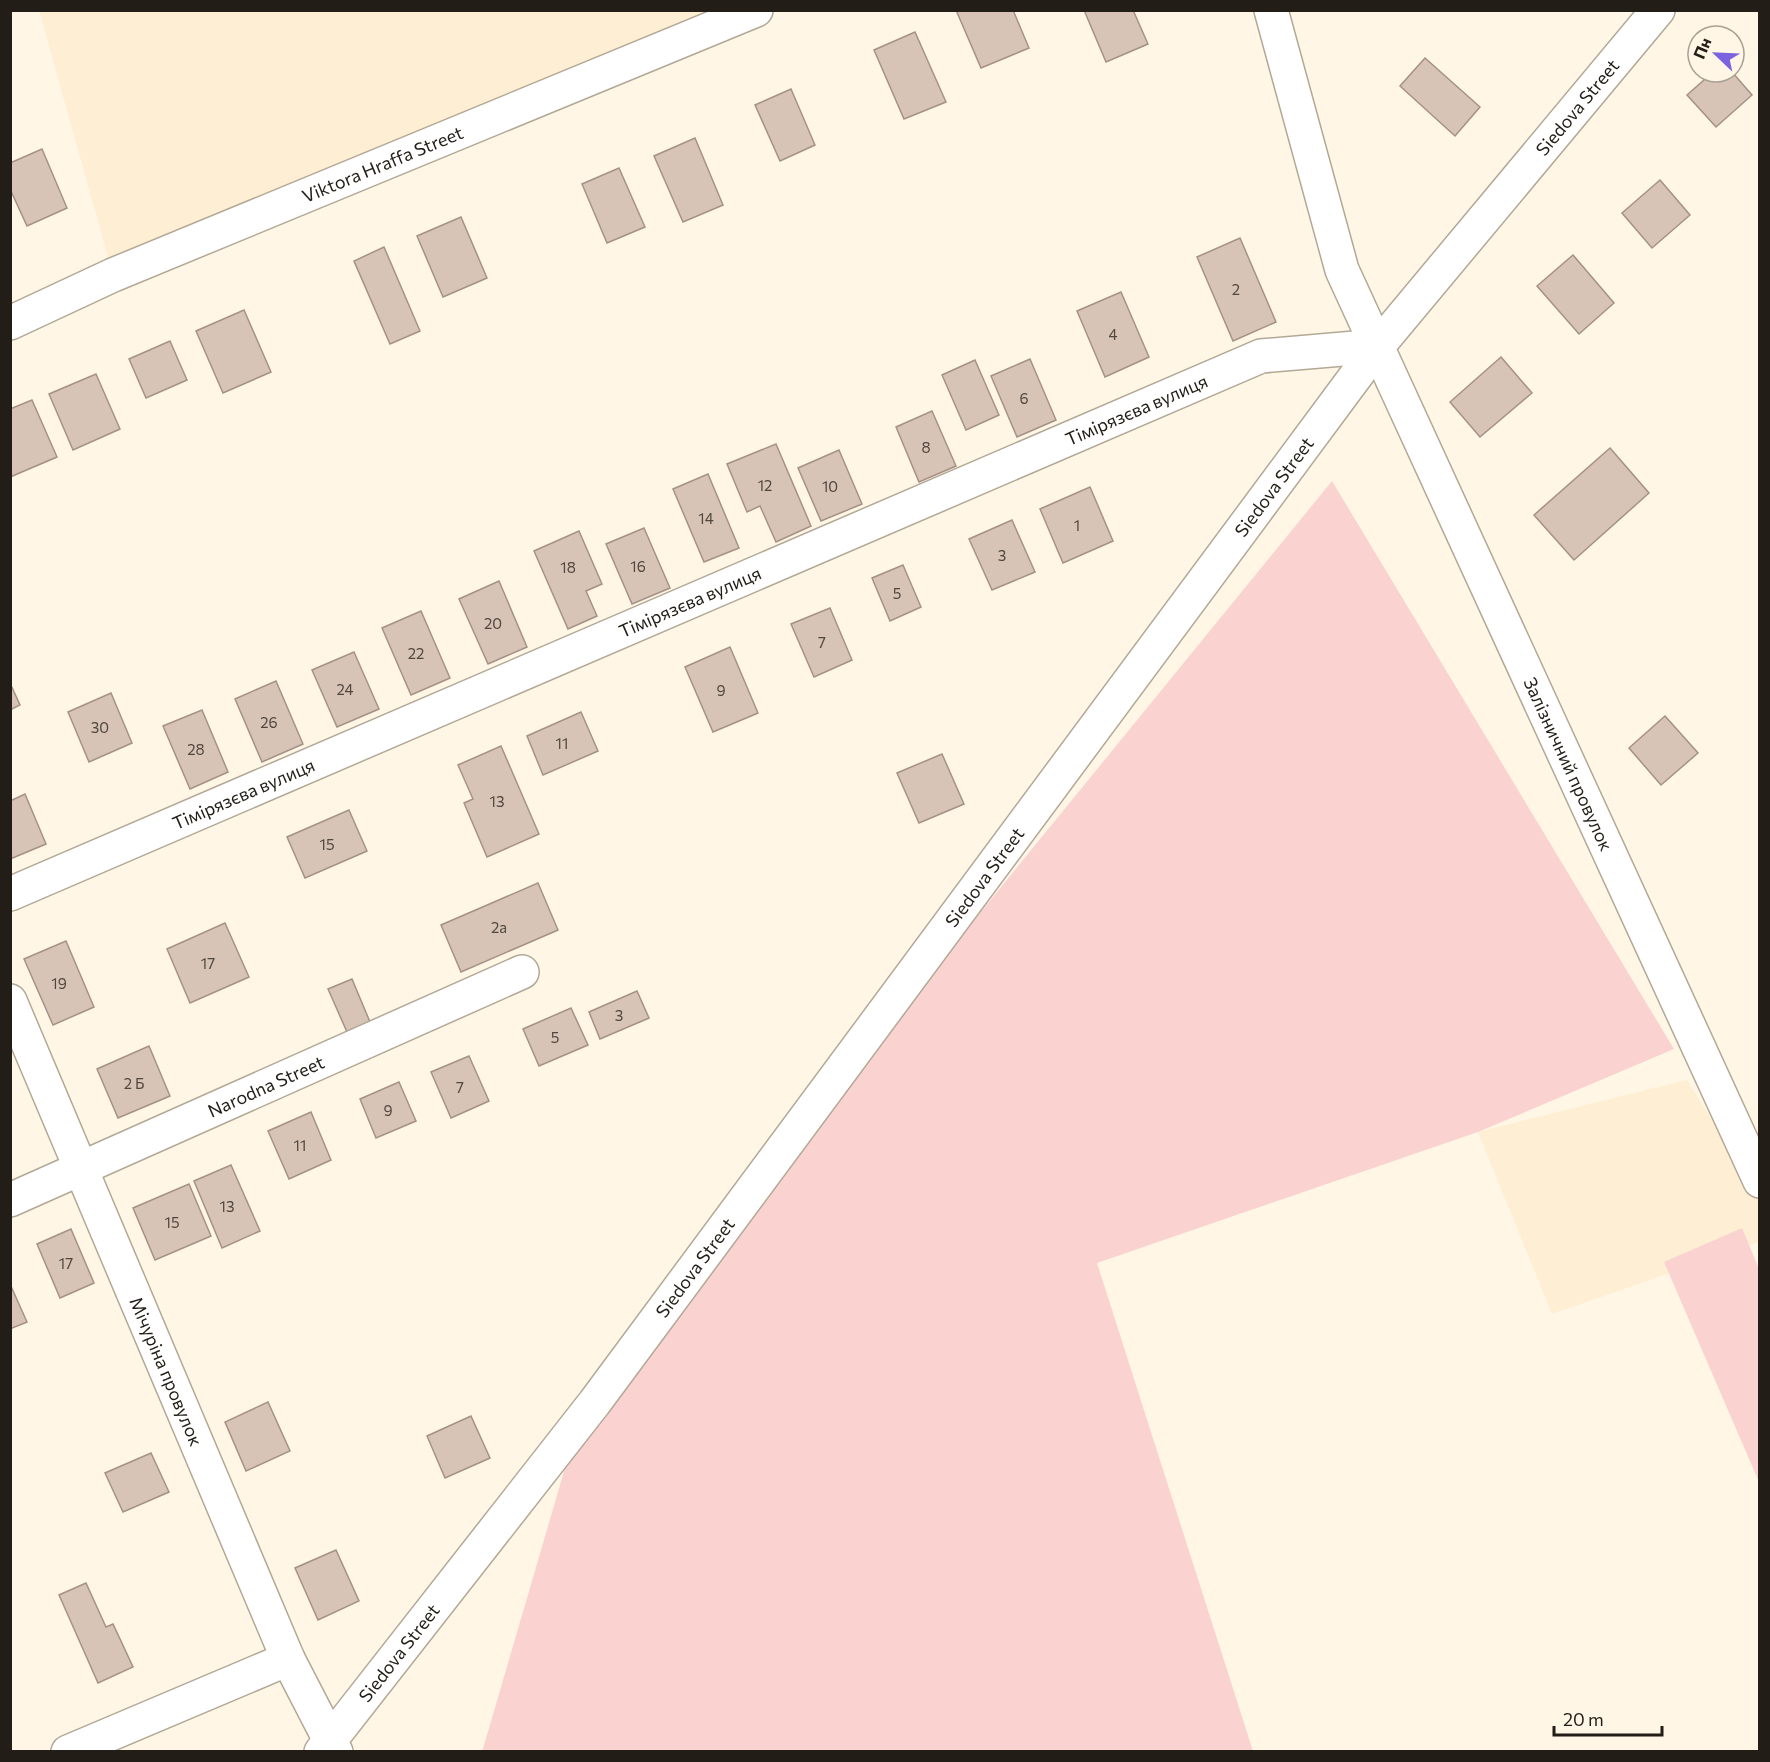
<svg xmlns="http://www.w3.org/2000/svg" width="1770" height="1762" font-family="Commissioner,sans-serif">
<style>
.built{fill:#feeed3}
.green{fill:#fad3d1}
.building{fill:#d8c3b7;stroke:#a59186;stroke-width:1.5}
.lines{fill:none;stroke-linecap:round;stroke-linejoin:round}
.minor-casing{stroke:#b3a896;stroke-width:36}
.minor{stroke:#fff;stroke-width:33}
.labels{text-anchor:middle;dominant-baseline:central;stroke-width:4.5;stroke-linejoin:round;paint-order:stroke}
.number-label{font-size:15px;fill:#50473f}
.street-label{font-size:18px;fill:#221e17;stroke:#fff6e6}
</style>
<rect width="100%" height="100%" fill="#fff6e6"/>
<g class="built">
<path d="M39 10 756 11 113 275Z"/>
<path d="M1687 1080 1759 1195V1242L1552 1314 1478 1132Z"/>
</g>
<g class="green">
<path d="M1332 481 1674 1049 1478 1132 1097 1263 1253 1751 482 1752 586 1396Z"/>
<path d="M1742 1228 1759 1269V1482L1664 1262Z"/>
</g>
<g class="building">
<path d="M956 10H1013L1029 48 981 68Z"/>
<path d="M1084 10H1133L1148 44 1106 62Z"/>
<path d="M915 32 946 102 904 119 874 50Z"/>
<path d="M1425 58 1480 107 1455 136 1400 86Z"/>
<path d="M1713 72H1732L1752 95 1716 127 1687 95Z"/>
<path d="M791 89 815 145 780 161 755 105Z"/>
<path d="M695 138 723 205 683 222 654 156Z"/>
<path d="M42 149 67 208 27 226 10 189V163Z"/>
<path d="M619 168 645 227 607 243 582 184Z"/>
<path d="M1660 180 1690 215 1652 248 1622 213Z"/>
<path d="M461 217 487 278 443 297 417 236Z"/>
<path d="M1240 238 1276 322 1233 341 1197 257Z"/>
<path d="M384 247 420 331 390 344 354 261Z"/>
<path d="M1573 255 1614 303 1579 334 1537 286Z"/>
<path d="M1121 292 1149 357 1105 377 1077 311Z"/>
<path d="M244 310 271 372 223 393 196 331Z"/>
<path d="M170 341 187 380 146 398 129 359Z"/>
<path d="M1501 357 1532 393 1480 437 1450 402Z"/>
<path d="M1030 359 1056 420 1017 437 991 376Z"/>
<path d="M975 360 999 415 966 430 942 375Z"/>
<path d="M96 374 120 429 73 450 49 394Z"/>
<path d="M32 400 57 457 10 477V409Z"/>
<path d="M932 411 956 466 919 482 896 427Z"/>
<path d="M776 444 811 526 776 542 760 506 747 512 727 464Z"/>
<path d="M1610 448 1649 493 1574 560 1534 515Z"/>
<path d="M839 450 862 504 821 521 798 468Z"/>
<path d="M708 474 739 548 704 562 673 489Z"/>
<path d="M1090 487 1113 541 1063 563 1040 509Z"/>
<path d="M1012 520 1035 572 992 590 969 539Z"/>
<path d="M644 528 670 588 632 604 606 544Z"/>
<path d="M579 531 602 584 586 591 597 616 568 629 534 551Z"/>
<path d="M903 565 921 607 890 621 872 578Z"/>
<path d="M499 581 527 647 488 664 459 599Z"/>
<path d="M830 608 852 660 814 677 791 624Z"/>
<path d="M421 611 450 678 411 695 382 628Z"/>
<path d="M730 647 758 713 713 732 685 667Z"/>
<path d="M354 652 379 709 337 727 312 670Z"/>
<path d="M276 681 303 744 262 762 235 699Z"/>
<path d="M10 683 20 705 10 710Z"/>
<path d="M111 693 132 743 89 762 68 712Z"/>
<path d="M202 710 228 772 190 789 163 726Z"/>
<path d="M581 712 598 751 543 775 527 736Z"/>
<path d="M1665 716 1698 753 1661 785 1629 748Z"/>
<path d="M501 746 539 834 487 857 464 803 473 799 458 765Z"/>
<path d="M942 754 964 804 919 823 897 773Z"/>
<path d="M25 794 46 844 10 859V801Z"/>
<path d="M349 810 367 851 305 878 287 837Z"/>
<path d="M538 883 558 930 461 972 441 925Z"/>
<path d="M225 923 249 977 190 1003 167 949Z"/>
<path d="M66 941 94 1007 53 1025 24 959Z"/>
<path d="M352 979 370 1022 347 1032 328 989Z"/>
<path d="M637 991 649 1018 600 1039 589 1012Z"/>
<path d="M571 1008 588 1045 539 1066 523 1029Z"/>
<path d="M149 1046 170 1096 118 1118 97 1069Z"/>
<path d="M469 1056 489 1101 451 1118 431 1072Z"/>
<path d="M399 1082 416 1121 376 1138 360 1099Z"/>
<path d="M311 1112 331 1160 289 1179 268 1131Z"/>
<path d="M231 1165 260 1231 222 1248 194 1181Z"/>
<path d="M189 1184 211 1236 155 1260 133 1208Z"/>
<path d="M71 1229 94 1283 60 1298 37 1244Z"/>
<path d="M10 1284 27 1322 10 1329Z"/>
<path d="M268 1402 290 1451 246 1471 225 1422Z"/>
<path d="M471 1416 490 1458 445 1478 427 1436Z"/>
<path d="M151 1453 169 1492 123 1512 105 1473Z"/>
<path d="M336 1550 359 1601 318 1620 295 1568Z"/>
<path d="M86 1583 106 1627 113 1624 133 1667 98 1683 59 1595Z"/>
</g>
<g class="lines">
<defs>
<g id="minor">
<path id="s1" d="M1271 10 1342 270 1760 1181"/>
<path id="s2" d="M10 323 113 275 756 10"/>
<path id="s3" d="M10 894 1261 356 1378 346"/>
<path id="s4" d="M10 1001 288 1659 336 1752"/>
<path id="s5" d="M10 1200 522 972"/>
<path d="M68 1752 288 1659"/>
<path id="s6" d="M321 1752 595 1402 1378 346 1658 10"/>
</g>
</defs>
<use href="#minor" class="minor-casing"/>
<use href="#minor" class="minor"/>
</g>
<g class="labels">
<g class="number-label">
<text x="1236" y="289">2</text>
<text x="1113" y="334">4</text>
<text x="1024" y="398">6</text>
<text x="926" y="447">8</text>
<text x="765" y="485">12</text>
<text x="830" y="486">10</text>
<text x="706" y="518">14</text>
<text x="1077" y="525">1</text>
<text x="1002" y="555">3</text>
<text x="638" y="566">16</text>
<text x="568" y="567">18</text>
<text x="897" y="593">5</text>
<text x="493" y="623">20</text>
<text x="822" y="642">7</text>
<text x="416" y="653">22</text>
<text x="345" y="689">24</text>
<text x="721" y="690">9</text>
<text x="269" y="722">26</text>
<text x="100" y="727">30</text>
<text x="562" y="743">11</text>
<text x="196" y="749">28</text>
<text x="497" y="801">13</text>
<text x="327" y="844">15</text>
<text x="499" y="927">2а</text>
<text x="208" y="963">17</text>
<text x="59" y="983">19</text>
<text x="619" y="1015">3</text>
<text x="555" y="1037">5</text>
<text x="134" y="1083">2 Б</text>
<text x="460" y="1087">7</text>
<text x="388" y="1110">9</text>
<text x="300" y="1145">11</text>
<text x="227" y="1206">13</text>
<text x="172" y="1222">15</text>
<text x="66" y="1263">17</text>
</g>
<g class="street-label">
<text stroke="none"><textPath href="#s6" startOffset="2070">Siedova Street</textPath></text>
<text stroke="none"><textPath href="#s2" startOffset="405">Viktora Hraffa Street</textPath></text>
<text stroke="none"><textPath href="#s3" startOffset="1226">Тімірязєва вулиця</textPath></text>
<text stroke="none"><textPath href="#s6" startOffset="1584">Siedova Street</textPath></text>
<text stroke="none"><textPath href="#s3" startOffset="740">Тімірязєва вулиця</textPath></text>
<text stroke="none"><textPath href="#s1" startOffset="813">Залізничний провулок</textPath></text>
<text stroke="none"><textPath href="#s3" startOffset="254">Тімірязєва вулиця</textPath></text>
<text stroke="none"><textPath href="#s6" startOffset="1098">Siedova Street</textPath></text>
<text stroke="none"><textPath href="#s5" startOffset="280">Narodna Street</textPath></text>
<text stroke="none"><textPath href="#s6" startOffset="612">Siedova Street</textPath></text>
<text stroke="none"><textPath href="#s4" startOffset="402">Мічуріна провулок</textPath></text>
<text stroke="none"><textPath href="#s6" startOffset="126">Siedova Street</textPath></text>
</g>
</g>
<rect width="1770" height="1762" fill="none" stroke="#221e17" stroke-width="24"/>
<g transform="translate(1716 54) rotate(293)"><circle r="28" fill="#fff6e6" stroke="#a7a093" stroke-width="1.5"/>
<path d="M0-4.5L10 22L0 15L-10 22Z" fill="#7a63de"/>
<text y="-9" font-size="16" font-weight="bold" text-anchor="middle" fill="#221e17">Пн</text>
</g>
<path d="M1554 1726v9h108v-9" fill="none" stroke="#221e17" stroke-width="3"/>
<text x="1563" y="1726" font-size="18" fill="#221e17" stroke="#fff6e6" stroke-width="4.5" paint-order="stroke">20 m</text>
</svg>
